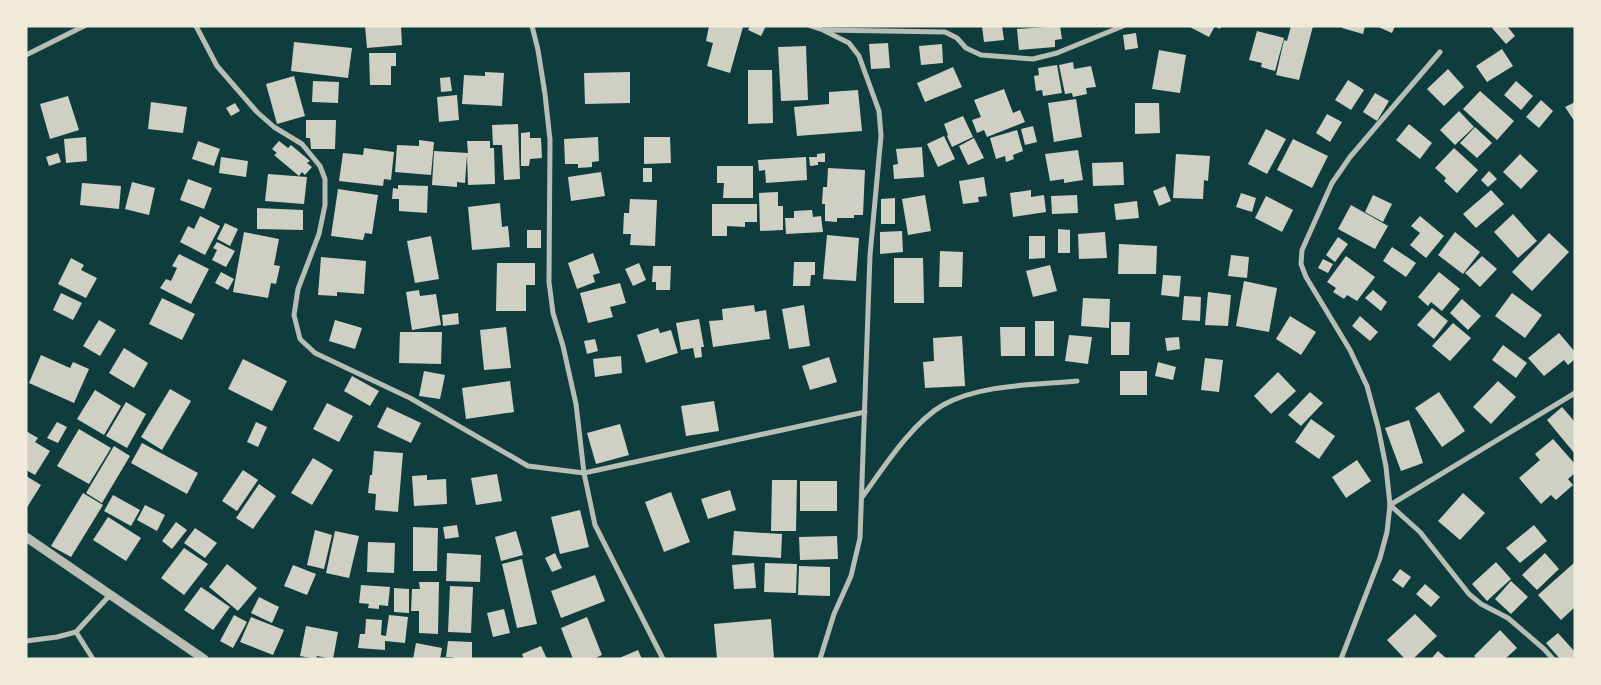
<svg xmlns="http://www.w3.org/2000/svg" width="1601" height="685" font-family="Lato,sans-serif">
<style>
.building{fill:#cfcfc3}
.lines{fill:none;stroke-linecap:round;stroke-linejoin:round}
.minor{stroke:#b8beb3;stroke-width:5}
.tertiary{stroke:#b8beb3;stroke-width:9}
</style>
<rect width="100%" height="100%" fill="#0f3d3e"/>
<g class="building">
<path d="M365 26H401L402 45 367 48Z"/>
<path d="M709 26 743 27 730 73 707 66 713 43 706 41Z"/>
<path d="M750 26H766L761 36 748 30Z"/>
<path d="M982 26H1002L1004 40 984 42Z"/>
<path d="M1060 26 1062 39 1055 40V47L1019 50 1017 29Z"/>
<path d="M1188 26H1221L1220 29 1215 26 1209 37Z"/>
<path d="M1291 26H1313L1299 80 1276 75 1284 40 1287 41Z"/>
<path d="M1343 26H1365L1363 34 1342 28Z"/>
<path d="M1376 26H1395L1392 33Z"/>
<path d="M1494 26H1507L1515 36 1506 44 1492 28Z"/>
<path d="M1257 31 1284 38 1275 71 1261 67 1262 63 1249 60Z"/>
<path d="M1136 33 1138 48 1125 50 1123 35Z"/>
<path d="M294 42 352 48 348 78 291 71Z"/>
<path d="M888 43 890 68 871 69 869 44Z"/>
<path d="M942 44 943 63 921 65 919 46Z"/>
<path d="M806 46 808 100 781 101 778 47Z"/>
<path d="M1502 49 1513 66 1487 82 1476 66Z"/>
<path d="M1159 50 1186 55 1180 93 1152 89Z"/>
<path d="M369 53H396V66H391V85H370Z"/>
<path d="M1073 62 1074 69 1091 66 1096 87 1086 88 1087 94 1073 97 1072 93 1065 94 1059 65Z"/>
<path d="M1057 65 1062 93 1043 96 1042 90 1036 91 1034 76 1039 75 1038 68Z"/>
<path d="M953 67 962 87 925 102 917 83Z"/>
<path d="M1448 69 1464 87 1444 106 1427 89Z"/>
<path d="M748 70H772L773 123 748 124Z"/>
<path d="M485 72 504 73 502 106 462 104 464 75 485 76Z"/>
<path d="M630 72V103L585 104 584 73Z"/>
<path d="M294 76 305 116 277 124 266 84Z"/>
<path d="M450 77 452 91 441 92 440 78Z"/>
<path d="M1348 80 1364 90 1351 110 1335 100Z"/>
<path d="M313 81 339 82 338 103 312 102Z"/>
<path d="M1516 81 1533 96 1521 110 1504 95Z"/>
<path d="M1004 89 1013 113 1020 110 1025 122 987 137 984 130 977 133 972 120 981 117 974 100Z"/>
<path d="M858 90 862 131 797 136 794 107 829 104V92Z"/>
<path d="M1480 91 1514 121 1497 140 1463 109Z"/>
<path d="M1375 93 1389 101 1377 121 1363 112Z"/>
<path d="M457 95 459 120 439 122 437 97Z"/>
<path d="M68 96 79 130 50 139 40 104Z"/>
<path d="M1076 99 1082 137 1054 142 1048 103Z"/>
<path d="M1541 100 1553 111 1539 128 1526 117Z"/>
<path d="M151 102 187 107 183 133 148 129Z"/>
<path d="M1575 102V122L1565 107Z"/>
<path d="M235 103 240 111 231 116 226 108Z"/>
<path d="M1135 103H1159L1160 133 1135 134Z"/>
<path d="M1459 111 1474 127 1455 145 1440 130Z"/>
<path d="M1327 114 1342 122 1330 142 1316 133Z"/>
<path d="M963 116 973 137 952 147 947 136 948 135 944 124Z"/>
<path d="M306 120H336L335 149H311L310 138H306Z"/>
<path d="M518 124 520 179 504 180 502 145H493L492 125Z"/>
<path d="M1409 124 1432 143 1420 159 1396 140Z"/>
<path d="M1033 126 1037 142 1025 145 1021 129Z"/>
<path d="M1475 127 1492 143 1477 158 1460 143Z"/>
<path d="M1266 129 1286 139 1267 174 1248 164Z"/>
<path d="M1017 130 1023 151 1013 155 1014 159 1006 162 1005 156 996 159 990 138Z"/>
<path d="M530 132V138H541L542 158 530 159 529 166H521V133Z"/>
<path d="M944 136 955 159 938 167 927 144Z"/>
<path d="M86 137 87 161 66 163 64 139Z"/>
<path d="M598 137 599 161 592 162V167L578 168V164H565L564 139Z"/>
<path d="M644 137H670L671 163 644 164Z"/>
<path d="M974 138 984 158 968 165 959 146Z"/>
<path d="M1293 139 1328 156 1312 188 1277 170Z"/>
<path d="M419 140 434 142 431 175 395 172 397 145 419 146Z"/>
<path d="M198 141 220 149 214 166 192 159Z"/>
<path d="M279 141 288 148 291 145 310 161 307 163 312 167 305 175 302 172 299 176 274 155 277 153 272 149Z"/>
<path d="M467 141H490V148H494L495 184 468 185 467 155 465 183 457 182V187L432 185 434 151 468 153Z"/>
<path d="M922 147 924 177 894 179 893 165 898 164 896 149Z"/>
<path d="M364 148 394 152 391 180 384 179 383 186 339 181 343 153 363 155Z"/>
<path d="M1454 148 1478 170 1457 193 1444 181 1446 178 1435 168Z"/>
<path d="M1078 150 1083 180 1064 183V179L1050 181 1045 154Z"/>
<path d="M58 153 61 162 49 166 46 157Z"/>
<path d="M825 153V162H818V165L810 166 809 157H817V154Z"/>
<path d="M1176 154 1210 156 1208 181 1204 180 1203 199 1173 198Z"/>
<path d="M1520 154 1538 171 1521 189 1503 172Z"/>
<path d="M221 157 248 161 246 177 219 173Z"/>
<path d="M806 157 807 180 766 183 765 170 759 171 758 160Z"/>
<path d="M1123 162 1124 185 1093 186 1092 163Z"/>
<path d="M717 166H753V198H723L724 183H717Z"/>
<rect x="643" y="168" width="9" height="14"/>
<path d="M828 168 865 170 863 215H854V218H837V222L825 221V204H822L823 187H827Z"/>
<path d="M1489 171 1497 179 1488 187 1481 180Z"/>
<path d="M601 172 605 196 571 201 568 177Z"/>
<path d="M268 174 307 177 304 204 265 201Z"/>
<path d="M984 177 987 196 978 197 979 202 963 204 959 181Z"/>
<path d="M188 179 212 188 204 209 180 200Z"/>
<path d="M132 182 155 188 149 215 125 209Z"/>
<path d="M82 183 121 186 119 209 80 205Z"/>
<path d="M398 185 428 186 427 213 399 211V199H392L393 188 398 189Z"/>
<path d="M1165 186 1171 201 1159 206 1153 191Z"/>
<path d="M338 189 378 195 372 234 365 233 363 240 331 236Z"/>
<path d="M1031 190V197L1044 195 1046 212 1013 217 1010 193Z"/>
<path d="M1491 190 1504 204 1476 228 1463 214Z"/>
<path d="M778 192V206H783V230L760 231 759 193Z"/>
<path d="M1241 193 1256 198 1252 212 1236 207Z"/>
<path d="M925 195 931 231 908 235 902 199Z"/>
<path d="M1077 195 1078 213 1052 214 1051 196Z"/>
<path d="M1373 195 1392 204 1383 222 1365 212Z"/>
<path d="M1266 196 1293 210 1282 232 1255 218Z"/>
<path d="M895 198V224H881V199Z"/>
<path d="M630 199 657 200 655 246 630 245 631 234H623L624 213H629Z"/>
<path d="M1137 201 1139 218 1116 220 1114 204Z"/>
<path d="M500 203 502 227 508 226 510 247 472 250 468 207Z"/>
<path d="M712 204H757V222H745V227L727 226V236H712Z"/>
<path d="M1351 205 1388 226 1375 249 1338 229Z"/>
<path d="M257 208 303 210V230L257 229Z"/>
<path d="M812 210 813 217 821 216 823 232 786 234 785 218H794V211Z"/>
<path d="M1513 214 1537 241 1518 258 1494 232Z"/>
<path d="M200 216 220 226 205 255 180 242 188 226 194 229Z"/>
<path d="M1420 216 1444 236 1426 258 1410 245 1420 233 1411 226Z"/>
<path d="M225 223 238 229 230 246 217 239Z"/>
<path d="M1058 229 1070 230V253H1058Z"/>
<rect x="527" y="230" width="14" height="18"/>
<path d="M902 231 903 252 880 254V232Z"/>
<path d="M244 232 279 239 274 265 280 266 276 284 271 283 268 298 233 292Z"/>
<path d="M1105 232 1107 258 1079 259 1078 234Z"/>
<path d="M1455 232 1480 252 1463 274 1438 255Z"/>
<path d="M1549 233 1569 252 1532 291 1512 272Z"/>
<path d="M827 235 859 238 856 281 823 279Z"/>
<path d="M431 236 439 279 415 283 407 241Z"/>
<path d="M1029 236H1045V258L1029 259Z"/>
<path d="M1338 237 1348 244 1335 262 1326 255Z"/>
<path d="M217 242 235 251 226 267 212 260 217 250 213 248Z"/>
<path d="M1119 244 1157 246 1156 274H1118Z"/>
<path d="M1392 247 1416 263 1406 277 1383 261Z"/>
<path d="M940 251 963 252 962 287H939Z"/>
<path d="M593 253 600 273 593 275 595 282 577 289 568 263Z"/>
<path d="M179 254 209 269 191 304 160 288 166 279 171 281 177 268 172 266Z"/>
<path d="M1231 255 1249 257 1247 278 1228 276Z"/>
<path d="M1346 256 1375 277 1357 301 1347 295 1344 299 1333 292 1336 288 1327 282Z"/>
<path d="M1482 256 1497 269 1480 287 1465 273Z"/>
<path d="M321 257 366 261 364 294 337 292V296L318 295Z"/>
<path d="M71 258 84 265 81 270 97 278 86 298 58 284Z"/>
<path d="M894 258H923L924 303H894Z"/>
<path d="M1323 259 1333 264 1328 273 1318 268Z"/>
<path d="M794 262H815V275H811L810 286H793Z"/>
<path d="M497 263H535V285H526V311H496Z"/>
<path d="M639 263 646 280 633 286 625 269Z"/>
<path d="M1050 265 1057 291 1033 297 1026 271Z"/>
<path d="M653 266H671L670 290H656V282H652Z"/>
<path d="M221 272 234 279 228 290 215 283Z"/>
<path d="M1439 272 1460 289 1442 311 1431 302 1428 306 1418 297Z"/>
<path d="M1163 275 1181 276 1179 297 1161 295Z"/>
<path d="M1244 281 1277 288 1269 332 1236 326Z"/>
<path d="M620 283 626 303 610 307 613 317 588 323 580 293Z"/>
<path d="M419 290 420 296 436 294 441 325 412 330 406 292Z"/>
<path d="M1373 290 1387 302 1381 311 1365 298Z"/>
<path d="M1208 292 1231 295 1228 326 1205 325Z"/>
<path d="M61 293 82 303 73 320 53 310Z"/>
<path d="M1512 293 1542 315 1525 338 1495 316Z"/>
<path d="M1184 296 1201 297 1200 321 1182 320Z"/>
<path d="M162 298 195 314 182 340 149 324Z"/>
<path d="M1083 298 1110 299 1109 328 1081 326Z"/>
<path d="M1462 299 1481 316 1468 330 1450 313Z"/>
<path d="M754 305 755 312 766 310 770 339 713 347 709 321 723 320 722 309Z"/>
<path d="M804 305 810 346 789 349 782 309Z"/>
<path d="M1432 308 1448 321 1434 339 1417 325Z"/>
<path d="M458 313 459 324 443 326 442 315Z"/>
<path d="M1290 316 1316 332 1301 355 1276 339Z"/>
<path d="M1360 316 1378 332 1370 341 1352 326Z"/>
<path d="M699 319 704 347H701L702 357 695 358 693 348 681 350 676 323Z"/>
<path d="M99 320 116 330 100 356 83 346Z"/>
<path d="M335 320 362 328 355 349 329 341Z"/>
<rect x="1035" y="321" width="19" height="35"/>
<path d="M1111 322H1130L1129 355H1111Z"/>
<path d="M1453 323 1471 338 1450 361 1432 346Z"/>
<path d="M506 327 511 368 484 370 480 330Z"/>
<path d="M1000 327H1025V356H1001Z"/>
<path d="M658 328 660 333 671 330 678 353 646 363 637 335Z"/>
<path d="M400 332H442L441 364 399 363Z"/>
<path d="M1559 333 1575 352V359L1568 365 1564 360 1544 376 1528 358Z"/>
<path d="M1069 335 1092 337 1088 364 1065 361Z"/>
<path d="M962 336 965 386 925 388 923 362 934 361 933 338Z"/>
<path d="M1179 337 1180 349 1167 351 1165 338Z"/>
<path d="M595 339 598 351 587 354 584 341Z"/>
<path d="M1503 345 1527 363 1516 378 1492 360Z"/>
<path d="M124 348 148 363 134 388 109 373Z"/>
<path d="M41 355 70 368 73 362 89 369 74 403 29 383Z"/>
<path d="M621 356 622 373 595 377 593 359Z"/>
<path d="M829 357 837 382 810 390 802 366Z"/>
<path d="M1205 358 1223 360 1219 392 1201 390Z"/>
<path d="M243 359 287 381 272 411 228 389Z"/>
<path d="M1158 362 1176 367 1173 380 1155 376Z"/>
<path d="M424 371 445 375 440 399 419 396Z"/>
<rect x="1120" y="371" width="27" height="24"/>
<path d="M1278 372 1296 391 1271 414 1254 396Z"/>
<path d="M352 376 379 391 370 406 344 391Z"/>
<path d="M510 381 514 412 466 419 462 388Z"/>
<path d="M1498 381 1516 397 1491 424 1473 407Z"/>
<path d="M170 389 191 401 162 450 141 437Z"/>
<path d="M95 390 121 406 104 435 77 419Z"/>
<path d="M1310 392 1323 403 1301 426 1288 415Z"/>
<path d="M1439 392 1465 431 1442 447 1415 408Z"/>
<path d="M714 401 719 431 686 436 681 406Z"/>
<path d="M126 402 146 414 127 448 106 436Z"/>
<path d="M327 403 353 416 339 442 313 429Z"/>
<path d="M387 407 421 423 411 443 377 427Z"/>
<path d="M1562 407 1575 422V454L1547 420Z"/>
<path d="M1311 419 1335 436 1319 459 1295 442Z"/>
<path d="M1409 420 1423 463 1401 471 1385 428Z"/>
<path d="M57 422 67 427 58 443 47 438Z"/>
<path d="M256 422 267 427 258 447 247 442Z"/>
<path d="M620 424 629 455 596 464 587 433Z"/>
<path d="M79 429 111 448 89 484 57 466Z"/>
<path d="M26 431 38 438 35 442 50 451 35 475 26 470Z"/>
<path d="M1553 439 1575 464V473L1568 479 1573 485 1556 500 1551 495 1541 504 1519 478 1540 460 1535 454Z"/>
<path d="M142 443 198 473 187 494 131 463Z"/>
<path d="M114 446 130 456 102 503 86 493Z"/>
<path d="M374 451 403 453 398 512 375 510 376 494 368 493 370 475H372Z"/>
<path d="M313 458 333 470 312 505 291 493Z"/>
<path d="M1357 460 1371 481 1346 498 1332 477Z"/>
<path d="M243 470 258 480 237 511 222 501Z"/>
<path d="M497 474 502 501 476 505 471 478Z"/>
<path d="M427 475V480L446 479 447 504 414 506 412 476Z"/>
<path d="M26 476 41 485 26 509Z"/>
<path d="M772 480H797L796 531H771Z"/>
<rect x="800" y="481" width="37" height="30"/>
<path d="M259 484 276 496 253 529 236 518Z"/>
<path d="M730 490 736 510 708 519 701 499Z"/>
<path d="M671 492 690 542 664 552 645 502Z"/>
<path d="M83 493 103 505 71 557 51 546Z"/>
<path d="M1463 493 1485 513 1460 540 1438 521Z"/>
<path d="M113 495 140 510 131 526 104 511Z"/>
<path d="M145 505 165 515 157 531 137 520Z"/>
<path d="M580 510 589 547 560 554 551 517Z"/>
<path d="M108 517 141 538 126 561 93 540Z"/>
<path d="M176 522 187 530 172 549 162 541Z"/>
<path d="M457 525 459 537 445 539 443 527Z"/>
<path d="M1534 525 1547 541 1520 563 1506 548Z"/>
<path d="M413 527 438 528 437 571H413Z"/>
<path d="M195 528 217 543 205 558 184 543Z"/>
<path d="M315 530 332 535 324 569 307 565Z"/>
<path d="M335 531 359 536 349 578 326 573Z"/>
<path d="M516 531 523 555 501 561 495 537Z"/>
<path d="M734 531 782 534 781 558 732 555Z"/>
<path d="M837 536 838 559 800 560 799 537Z"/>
<path d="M368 542 395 543 394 573 367 572Z"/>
<path d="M184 548 208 564 184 595 161 578Z"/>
<path d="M447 553 481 555 480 582 446 581Z"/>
<path d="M555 553 562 568 552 572 545 558Z"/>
<path d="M1545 553 1559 569 1537 590 1522 575Z"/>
<path d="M522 559 537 624 517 628 502 564Z"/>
<path d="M1496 562 1511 579 1487 601 1472 584Z"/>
<path d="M1575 562V607L1561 620 1538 595Z"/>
<path d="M754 563 756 588 734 589 732 565Z"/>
<path d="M765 563 797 564 796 593 764 592Z"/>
<path d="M227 564 257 588 238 611 209 587Z"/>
<path d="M293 565 316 574 307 595 284 586Z"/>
<path d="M799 566 830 567V596L798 595Z"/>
<path d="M1400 569 1411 577 1403 588 1392 580Z"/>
<path d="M595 575 605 601 561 618 551 591Z"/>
<path d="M1511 581 1528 597 1511 614 1495 599Z"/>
<path d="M419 582H439L438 634 419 633V611H411L412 589H420Z"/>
<path d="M1425 584 1440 597 1431 607 1416 594Z"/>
<path d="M361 585 390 587 388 606 379 605V609L368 608 369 604 359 603Z"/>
<path d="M450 586 473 587 471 633 448 632Z"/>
<path d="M201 587 230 607 213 630 184 610Z"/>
<path d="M394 588 409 589V613L394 612Z"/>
<path d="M259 597 279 607 272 623 251 613Z"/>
<path d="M504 609 510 633 493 637 487 613Z"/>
<path d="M1415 614 1437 636 1413 659H1405L1387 640Z"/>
<path d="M234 615 247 622 233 648 220 641Z"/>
<path d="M389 615 408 617 405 643 385 641V650L358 648 360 634H365L366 619 382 620 381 635 386 636Z"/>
<path d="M251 617 284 630 273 655 240 642Z"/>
<path d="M587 617 602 655 593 659H573L561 628Z"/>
<path d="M771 619 774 658 717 659 714 624Z"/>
<path d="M306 626 338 632 333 659 317 656 316 659 300 656Z"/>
<path d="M1500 630 1517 648 1505 659H1477L1474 656Z"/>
<path d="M1558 633 1575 652V659H1560L1546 643Z"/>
<path d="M448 641 472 642V658L453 659V657H446Z"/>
<path d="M416 643 442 648 440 659H413Z"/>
<path d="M541 646 547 659H524L522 654Z"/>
<path d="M638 650 642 659H617Z"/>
<path d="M1438 651 1447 659H1431Z"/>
</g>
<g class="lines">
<g class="minor">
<path d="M196 26 217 66 257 112 274 127 302 144 320 166 325 179V205L319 234 298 289 294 315 300 339 315 353 410 398 528 466 584 473 865 412"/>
<path d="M532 26 538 50 545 94 550 140 549 282 553 313 563 346 576 404 584 473 595 525 663 659"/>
<path d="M811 26 823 30 849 43 859 56 879 111 881 136 870 255 860 538 851 576 834 614 820 659"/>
<path d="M825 30 945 32 957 38 966 48 981 55 1033 59 1057 53 1123 26"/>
<path d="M26 55 84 26"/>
<path d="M863 496C884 467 912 423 943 405 981 384 1035 385 1077 381"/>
<path d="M76 632 93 659"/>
<path d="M26 641 57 637 76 632 110 595"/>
<path d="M1341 659 1380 558 1387 532 1390 505 1386 467 1378 427 1367 386 1350 350 1306 277 1301 264 1302 250 1332 183 1350 157 1440 52"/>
<path d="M1553 659 1544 649 1508 618 1481 604 1469 594 1420 532 1390 505 1575 393"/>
</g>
<path class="tertiary" d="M26 537 204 659"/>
</g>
<rect width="1601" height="685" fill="none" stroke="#f1e9da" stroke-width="55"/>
</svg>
